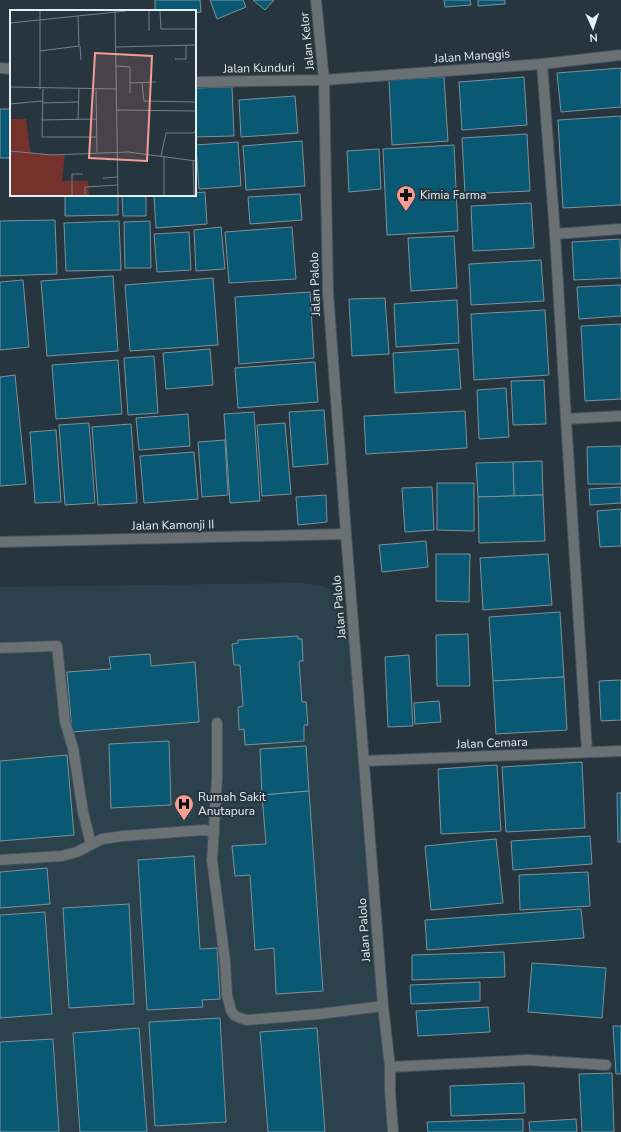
<svg xmlns="http://www.w3.org/2000/svg" width="621" height="1132" font-family="'Nunito Sans',sans-serif">
<style>
.built{fill:#2b424c}
.building{fill:#095874;stroke:#7e9099}
.lines{fill:none;stroke-linecap:round;stroke-linejoin:round}
.service-casing{stroke:#45535b;stroke-width:12}
.minor-casing{stroke:#45535b;stroke-width:12}
.tertiary-casing{stroke:#45535b;stroke-width:12}
.service{stroke:#697175;stroke-width:10}
.minor{stroke:#697175;stroke-width:10}
.tertiary{stroke:#697175;stroke-width:10}
.labels{text-anchor:middle;dominant-baseline:central;stroke-width:4;stroke-linejoin:round;paint-order:stroke}
.street-label{font-size:12px;fill:#e5eef3;stroke:#27363e}
.poi-label{font-size:12px;fill:#e5eef3;stroke:#27363e;text-anchor:start}
.inset-road{fill:none;stroke:#738086;stroke-width:1}
.view{fill:#f59c93;fill-opacity:0.15;stroke:#f59c93;stroke-width:2}
.inset-edge{fill:none;stroke:#e5eef3;stroke-width:2}
</style>
<rect width="100%" height="100%" fill="#27363e"/>
<path class="built" d="M303 583 322 586 333 591 342 600 354 636 393 1132H0V587Z"/>
<g class="building">
<path d="M155 0H200L201 12 195 13V11H155Z"/>
<path d="M210 0H243L246 7 217 19Z"/>
<path d="M253 0H274L265 10Z"/>
<path d="M444 0H470L471 5 445 7Z"/>
<path d="M478 0H505V4L478 6Z"/>
<path d="M621 68V107L561 112 557 73Z"/>
<path d="M444 77 448 141 392 145 389 80Z"/>
<path d="M524 77 527 125 462 130 459 82Z"/>
<path d="M232 87 234 136 195 137V88Z"/>
<path d="M295 96 298 133 241 137 239 100Z"/>
<rect x="0" y="109" width="11" height="49"/>
<path d="M621 116V205L563 208 558 120Z"/>
<path d="M527 134 530 191 465 194 462 138Z"/>
<path d="M302 141 305 186 246 190 243 146Z"/>
<path d="M238 142 241 186 199 189 196 145Z"/>
<path d="M454 145 458 231 387 235 383 149Z"/>
<path d="M379 149 381 189 349 192 347 151Z"/>
<path d="M205 192 207 224 156 228 154 196 195 195V193Z"/>
<path d="M300 194 302 220 250 224 248 197Z"/>
<path d="M65 195H118V215L65 216Z"/>
<path d="M122 195H146V216H123Z"/>
<path d="M531 203 534 248 473 251 471 206Z"/>
<path d="M55 220 57 274 0 276V221Z"/>
<path d="M119 221 121 270 66 271 64 223Z"/>
<path d="M150 221 151 268H125L124 222Z"/>
<path d="M221 227 225 269 196 271 194 230Z"/>
<path d="M292 227 296 279 229 283 225 232Z"/>
<path d="M189 232 191 270 157 272 154 234Z"/>
<path d="M454 236 457 288 411 291 408 238Z"/>
<path d="M620 239 621 278 574 280 572 242Z"/>
<path d="M541 260 544 301 471 305 469 264Z"/>
<path d="M113 276 118 351 47 356 41 281Z"/>
<path d="M213 278 218 345 130 351 125 285Z"/>
<path d="M23 280 29 347 0 350V282Z"/>
<path d="M621 285V316L579 319 577 287Z"/>
<path d="M310 292 314 358 239 364 235 297Z"/>
<path d="M385 298 389 354 352 356 349 299Z"/>
<path d="M457 300 459 343 396 347 394 304Z"/>
<path d="M545 310 549 375 474 380 471 314Z"/>
<path d="M621 324V399L585 401 581 326Z"/>
<path d="M210 349 213 385 166 389 163 353Z"/>
<path d="M458 349 461 389 395 393 393 353Z"/>
<path d="M154 356 158 413 128 415 124 358Z"/>
<path d="M118 360 122 414 56 419 52 365Z"/>
<path d="M315 362 318 402 238 408 235 368Z"/>
<path d="M15 375 26 484 0 486V377Z"/>
<path d="M544 380 546 424 513 425 511 381Z"/>
<path d="M506 388 509 437 479 439 477 390Z"/>
<path d="M324 410 328 464 293 467 289 412Z"/>
<path d="M465 411 467 448 366 454 364 416Z"/>
<path d="M254 412 260 501 230 503 224 414Z"/>
<path d="M188 414 190 446 139 450 136 418Z"/>
<path d="M89 423 95 503 65 505 59 425Z"/>
<path d="M285 423 291 494 262 496 257 425Z"/>
<path d="M131 424 137 503 98 505 92 427Z"/>
<path d="M56 430 61 502 35 503 30 432Z"/>
<path d="M225 440 228 495 202 497 198 442Z"/>
<path d="M621 446V484H588L587 447Z"/>
<path d="M194 452 198 499 144 503 140 456Z"/>
<path d="M542 461 543 495 514 496 513 462Z"/>
<path d="M513 462 514 496 478 497 476 463Z"/>
<path d="M437 483H474V531L437 530Z"/>
<path d="M432 487 434 530 405 532 402 488Z"/>
<path d="M621 487V503L590 505 589 489Z"/>
<path d="M326 495 327 522 298 525 296 497Z"/>
<path d="M543 495 545 541 479 543 478 497Z"/>
<path d="M621 509V546L600 547 597 511Z"/>
<path d="M426 541 428 567 382 572 379 545Z"/>
<path d="M436 554H470L469 602 436 601Z"/>
<path d="M548 554 552 605 483 610 480 558Z"/>
<path d="M560 612 564 677 493 681 489 617Z"/>
<path d="M468 634 470 686H437L436 635Z"/>
<path d="M298 636V639H302L303 661H299L302 702H306L308 725H304V741L245 745 244 729 239 730 238 707 243 706 240 665H234L232 644 238 643V640Z"/>
<path d="M150 654 151 666 195 662 199 722 72 732 67 672 111 669 109 657Z"/>
<path d="M409 655 413 726 388 727 385 657Z"/>
<path d="M564 677 567 730 496 734 493 681Z"/>
<path d="M621 680V720L601 721 599 681Z"/>
<path d="M439 701 441 722 415 724 414 703Z"/>
<path d="M169 741 171 805 111 808 109 744Z"/>
<path d="M306 746 309 791 262 795 260 749Z"/>
<path d="M67 755 74 835 0 841V761Z"/>
<path d="M582 762 585 828 506 832 502 767Z"/>
<path d="M497 765 501 831 441 834 438 769Z"/>
<path d="M309 791 323 991 276 994 274 948 255 950 250 875 235 876 232 846 266 844 262 795Z"/>
<path d="M617 793H621V842H618Z"/>
<path d="M590 836 592 864 513 870 511 841Z"/>
<path d="M496 839 503 903 431 910 425 846Z"/>
<path d="M194 856 200 949 217 948 220 999 202 1000 203 1007 147 1010 138 860Z"/>
<path d="M47 868 50 904 0 908V872Z"/>
<path d="M588 872 590 906 520 910 519 875Z"/>
<path d="M129 904 134 1004 69 1008 63 908Z"/>
<path d="M581 909 584 938 427 950 425 920Z"/>
<path d="M45 912 52 1014 0 1018V915Z"/>
<path d="M504 952 505 977 412 980V955Z"/>
<path d="M532 963 606 968 602 1018 528 1012Z"/>
<path d="M480 982V1001L411 1004 410 985Z"/>
<path d="M488 1007 490 1032 418 1036 416 1011Z"/>
<path d="M220 1018 226 1122 155 1126 149 1022Z"/>
<path d="M613 1026H621V1074H616Z"/>
<path d="M139 1028 147 1132H80L73 1033Z"/>
<path d="M317 1028 325 1132H268L260 1032Z"/>
<path d="M53 1039 59 1132H0V1042Z"/>
<path d="M612 1073 614 1132H582L579 1074Z"/>
<path d="M524 1083 525 1113 451 1116 450 1086Z"/>
<path d="M523 1119V1132H428L427 1122Z"/>
<path d="M576 1119 577 1132H530L529 1122Z"/>
</g>
<g class="lines">
<defs>
<path id="service" d="M390 1067 528 1060 606 1065"/>
<g id="minor">
<path d="M542 64 555 234 566 419 587 752"/>
<path d="M555 234 621 229"/>
<path d="M566 419 621 416"/>
<path d="M0 542 346 534"/>
<path d="M0 648 57 646 65 722 73 748 83 812 91 844"/>
<path d="M217 723V778L212 860 225 961 227 995 231 1010 234 1015 240 1018 247 1020 319 1014 383 1006"/>
<path d="M364 761 621 751"/>
<path d="M0 860 62 856 77 852 102 839 123 836 204 830 214 832"/>
</g>
<g id="tertiary">
<path d="M316 0 324 80 328 293 346 534 383 1006 390 1067V1091L393 1132"/>
<path d="M0 68 11 69"/>
<path d="M195 82 324 80 542 64 621 55"/>
</g>
</defs>
<use href="#service" class="service-casing"/>
<use href="#minor" class="minor-casing"/>
<use href="#tertiary" class="tertiary-casing"/>
<use href="#service" class="service"/>
<use href="#minor" class="minor"/>
<use href="#tertiary" class="tertiary"/>
</g>
<defs>
<symbol id="pharmacy-pin" viewBox="-11 -11 22 30"><path d="M0 17L-7.5 6A9.5 9.5 0 1 1 7.5 6Z" fill="#f59c93" stroke="#27363e"/><path d="M-2-6h4v4h4v4h-4v4h-4v-4h-4v-4h4Z" fill="#111"/></symbol>
<symbol id="hospital-pin" viewBox="-11 -11 22 30"><path d="M0 17L-7.5 6A9.5 9.5 0 1 1 7.5 6Z" fill="#f59c93" stroke="#27363e"/><path d="M-5-5h3v3.5h4V-5h3V5h-3V1.5h-4V5h-3Z" fill="#111"/></symbol>
</defs>
<g fill-rule="evenodd">
<use href="#pharmacy-pin" x="395" y="184" width="22" height="30"/>
<use href="#hospital-pin" x="173" y="793" width="22" height="30"/>
</g>
<g class="labels">
<g class="street-label">
<text transform="translate(307 41) rotate(-96)">Jalan Kelor</text>
<text transform="translate(472 56) rotate(-4)">Jalan Manggis</text>
<text transform="translate(259 68) rotate(-1)">Jalan Kunduri</text>
<text transform="translate(315 284) rotate(-92)">Jalan Palolo</text>
<text transform="translate(173 525) rotate(-1)">Jalan Kamonji II</text>
<text transform="translate(339 607) rotate(-95)">Jalan Palolo</text>
<text transform="translate(492 743) rotate(-2)">Jalan Cemara</text>
<text transform="translate(364 930) rotate(-94)">Jalan Palolo</text>
</g>
<g class="poi-label">
<text x="420" y="195">Kimia Farma</text>
<text x="198" y="797">Rumah Sakit<tspan x="198" dy="14">Anutapura</tspan></text>
</g>
</g>
<g transform="translate(10 10)">
<rect width="186" height="186" fill="#27363e"/>
<path d="M0 109H16L20 141 26 144H55L52 171H78L79 185H0Z" fill="#75312c"/>
<path class="inset-road" d="M105 1 108 185M139 1V21M150 1 151 19H186M0 13 116 1M70 36 71 50M106 37 186 35M30 41 69 36 68 6M165 49H176V35M106 56 120 57V83M121 73 146 72M132 73 134 91 186 92M0 77 107 79M30 79V1M33 79 32 127H86M86 79 87 142M32 93 69 92M0 94 32 91M107 100 186 101M31 110 86 109M68 110 69 78M0 141 42 145 118 142 186 151M151 146 156 123H184L186 119M183 150 184 185M93 168 108 167M62 185V164H73M75 185V177L108 175M154 185V146"/>
<path class="view" d="M85 43 142 46 137 151 79 148Z"/>
<rect width="186" height="186" class="inset-edge"/>
</g>
<g transform="translate(593 28) rotate(177)" stroke="#27363e" stroke-width="3" paint-order="stroke">
<path d="M0-3L7 15L0 10L-7 15Z" fill="#e5eef3"/>
<text y="-6" font-size="11" font-weight="bold" text-anchor="middle" fill="#e5eef3">N</text>
</g>
</svg>
